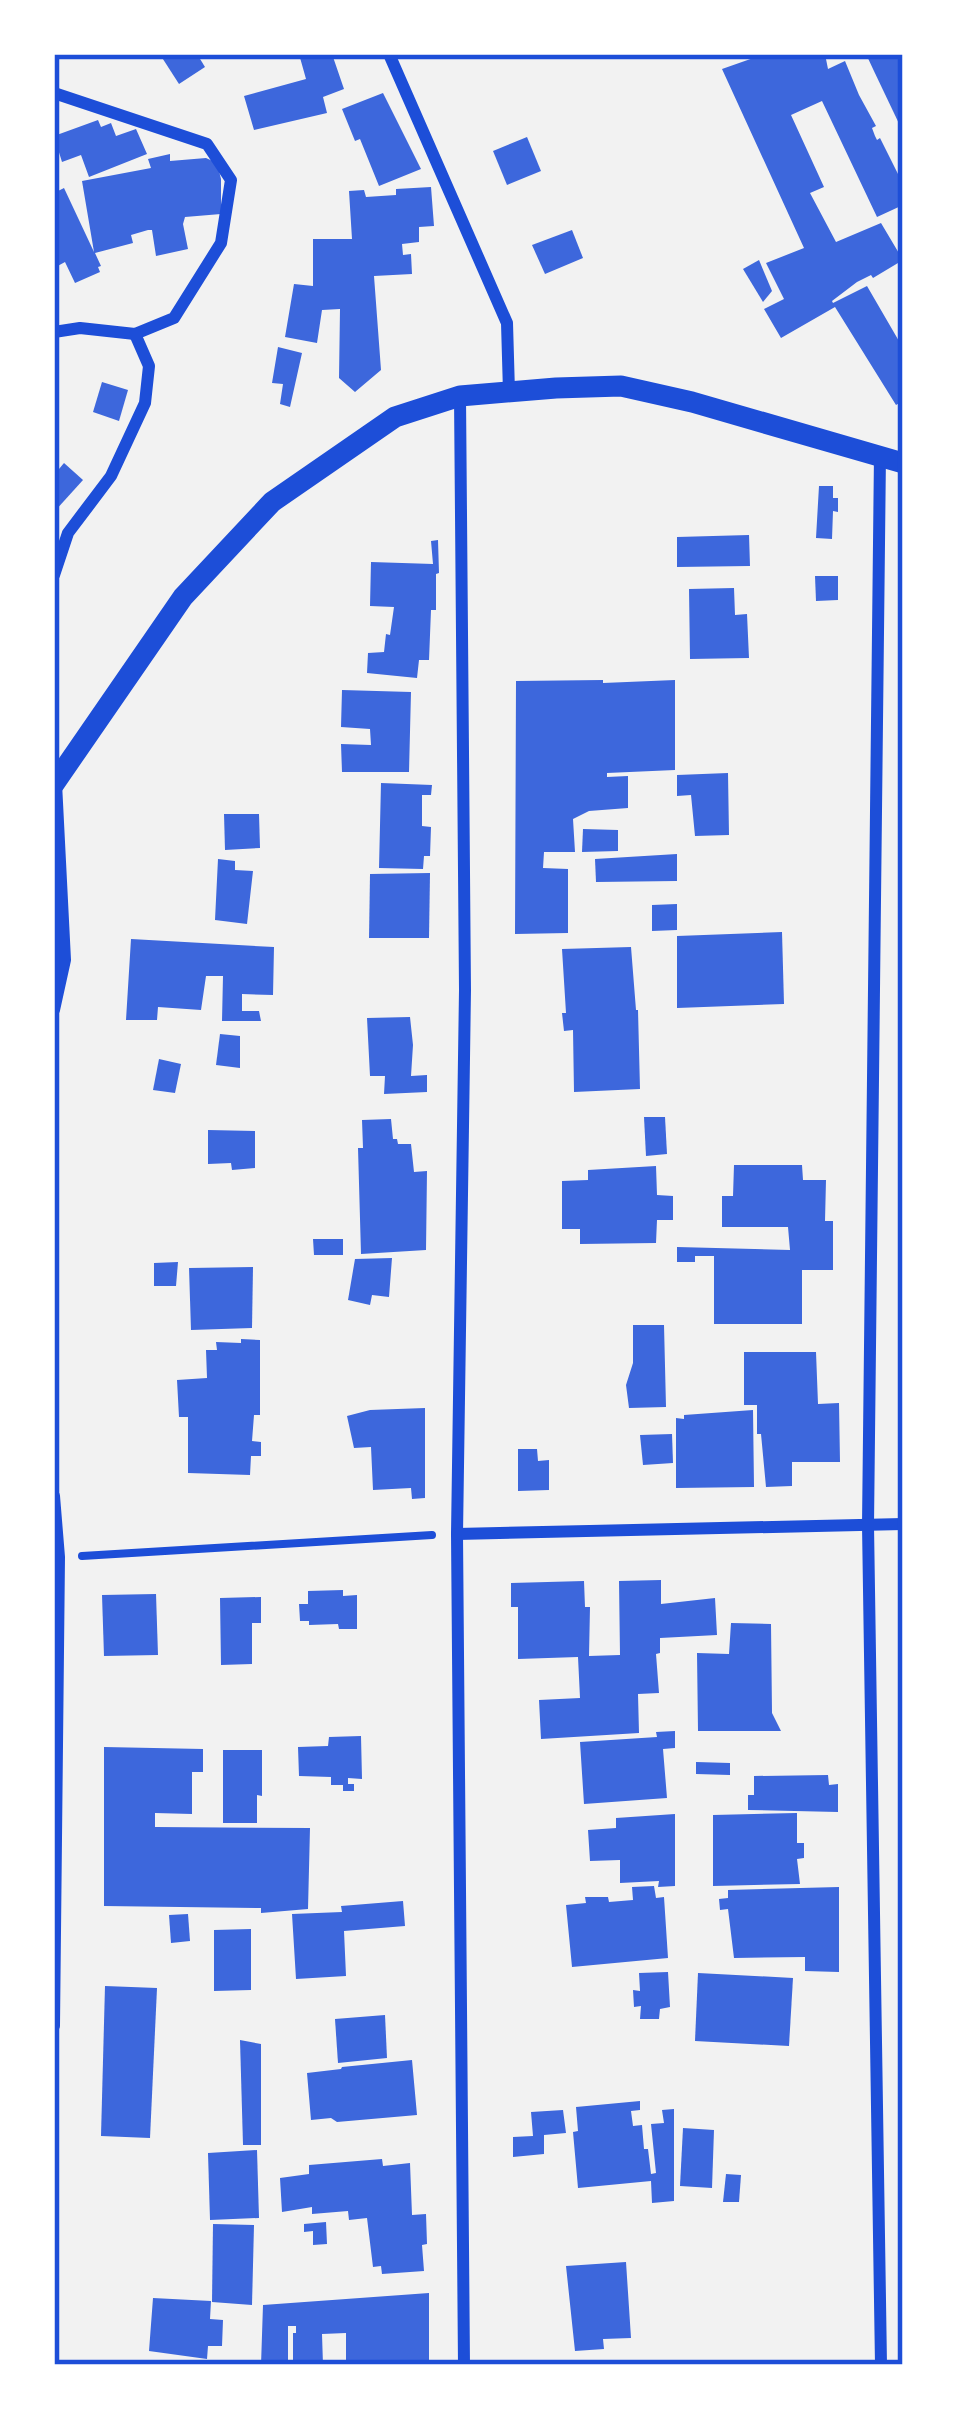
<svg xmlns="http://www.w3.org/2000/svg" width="957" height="2419" font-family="Manrope,sans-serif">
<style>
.building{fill:#3d67dc}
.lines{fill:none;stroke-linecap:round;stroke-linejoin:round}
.path{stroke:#1d4ed8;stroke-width:8}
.minor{stroke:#1d4ed8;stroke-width:12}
.tertiary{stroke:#1d4ed8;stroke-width:21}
.neatline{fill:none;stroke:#1d4ed8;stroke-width:4.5}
</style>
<rect width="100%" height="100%" fill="#f2f2f2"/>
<g class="building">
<path d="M165 54H197L205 67 179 84 161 56Z"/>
<path d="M299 54H332L344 89 323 97 327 113 254 130 244 96 306 79Z"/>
<path d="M765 54H825L828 69 845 61 859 95 876 126 872 128 875 136 877 140 880 138 903 184V205L877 217 822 101 791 115 824 187 810 193 836 242 881 223 903 260 873 278 871 275 857 282 832 301 833 303 867 286 903 348V401L896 405 835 307 781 338 764 309 784 299 766 263 804 248 722 69Z"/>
<path d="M866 54H903V132L873 69Z"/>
<path d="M383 93 421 169 379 186 360 139 355 141 342 109Z"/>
<path d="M98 120 101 127 111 123 116 136 136 129 147 154 89 177 81 155 62 162 54 136Z"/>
<path d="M527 137 541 171 507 185 493 151Z"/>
<path d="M170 154V161L206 158 217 163 221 179V214L185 217 183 224 188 249 156 256 152 230H148L131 235 133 243 95 253 101 266 98 267 100 272 75 283 65 262 54 268V193L64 188 94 252 82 181 151 168 148 159Z"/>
<path d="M431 187 434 226 419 227V242L402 244 403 255 411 254 412 274 374 276 381 370 355 392 339 378 340 309 322 310 317 343 285 337 294 284 313 286V239H352L349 191 364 190 366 197 396 195V189Z"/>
<path d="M572 230 583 258 545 274 532 245Z"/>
<path d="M759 260 772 291 763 302 743 269Z"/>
<path d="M278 347 302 353 290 407 280 404 283 384 272 383Z"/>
<path d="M102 382 128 390 119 421 93 412Z"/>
<path d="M64 463 83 480 54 512V475Z"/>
<path d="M819 486H833V498H838V512L833 511 832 539 816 538Z"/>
<path d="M749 535 750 566 677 567V537Z"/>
<path d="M438 540 439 573 436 574V610H431L429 660H419L417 678 367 673 368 653 384 652 386 634 390 635 394 607 370 606 371 562 433 564 431 541Z"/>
<path d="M815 576H838V600L816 601Z"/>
<path d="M734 588 735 615 747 614 749 658 690 659 689 589Z"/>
<path d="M603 680V683L675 680V770L607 773V777L628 776V808L589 811 573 819 575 852H544L543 868 568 869V933L515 934 516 681Z"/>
<path d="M342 690 411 692 409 772H342L341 744 371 745 370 729 341 727Z"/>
<path d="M728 773 729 835 695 836 691 795 677 796V775Z"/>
<path d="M381 783 432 785 431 795H422V826L431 827 430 856H424L423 869 379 868Z"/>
<path d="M224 814H259L260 848 225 850Z"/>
<path d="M583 829 618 830V851L582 852Z"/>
<path d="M677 854V881L596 882 595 859Z"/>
<path d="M218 859 235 861V870L253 871 247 924 215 920Z"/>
<path d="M430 873 429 938H369L370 874Z"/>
<path d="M677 904V930L652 931V905Z"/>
<path d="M782 932 784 1004 677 1008V936Z"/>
<path d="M131 939 274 947 273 995 242 994V1011H259L261 1021H222L223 976H206L201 1010 158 1007 157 1020H126Z"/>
<path d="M631 947 636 1010H638L640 1089 574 1092 573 1030 564 1031 562 1013H566L562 949Z"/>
<path d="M410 1017 413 1045 411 1076 427 1075V1092L384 1094 385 1076H370L367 1018Z"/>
<path d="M220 1034 240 1036V1068L216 1065Z"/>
<path d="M159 1059 181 1064 175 1093 153 1090Z"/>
<path d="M644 1117H665L667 1154 646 1156Z"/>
<path d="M391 1119 393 1139H397L398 1144H411L414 1172 427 1171 426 1250 361 1254 358 1148H363L362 1120Z"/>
<path d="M208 1130 255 1131V1168L232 1170 231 1163 208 1164Z"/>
<path d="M734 1165H802L803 1180H826L825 1221H833V1270H802V1324H714V1256H695V1262H677V1247L790 1250 788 1227H722V1196H733Z"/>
<path d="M656 1166 657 1195 673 1196V1220H657L656 1243 580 1244V1229H562V1181L588 1180V1170Z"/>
<path d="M313 1239H343V1255H314Z"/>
<path d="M392 1258 389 1297 372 1295 370 1305 348 1300 355 1259Z"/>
<path d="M178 1262 176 1286H154V1263Z"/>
<path d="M253 1267 252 1328 191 1330 189 1268Z"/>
<path d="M633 1325H664L666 1407 629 1408 626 1385 633 1363Z"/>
<path d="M241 1339 260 1340V1415H254L252 1441 261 1442V1456H251L250 1475 188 1473V1417H179L177 1380 207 1378 206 1350H217L216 1342 241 1343Z"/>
<path d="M744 1352H816L818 1404 839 1403 840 1462H792V1486L766 1487 761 1434H757V1405H744Z"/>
<path d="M425 1408V1498L412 1499 411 1488 373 1490 371 1447 354 1448 347 1416 370 1410Z"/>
<path d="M753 1410 754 1487 676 1488V1418L684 1419V1415Z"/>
<path d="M672 1434 673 1463 643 1465 640 1435Z"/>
<path d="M518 1449H537L538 1461 549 1460V1490L518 1491Z"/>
<path d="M661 1580V1604L715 1598 717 1635 660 1638V1653L656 1654 659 1693 638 1694 639 1733 541 1739 539 1700 580 1698 578 1657 518 1659V1607H511V1583L584 1581 585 1607H590L589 1656 620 1655 619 1581Z"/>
<path d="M343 1590V1596L357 1595V1629H339L338 1624 309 1625V1621H300L299 1604H308V1591Z"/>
<path d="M156 1594 158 1655 104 1656 102 1595Z"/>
<path d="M261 1597V1623H252V1664L221 1665 220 1598Z"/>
<path d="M731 1623 771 1624 772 1713 781 1731H698L697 1653 729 1654Z"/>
<path d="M675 1731V1748L663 1749 667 1798 584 1804 580 1742 657 1737 656 1732Z"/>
<path d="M361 1736 362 1779 348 1778V1784H354V1791H343V1785H331V1777L299 1776 298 1747 328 1746 329 1737Z"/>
<path d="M104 1747 203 1749V1772H192V1814L155 1813V1827L310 1828 308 1909 261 1913V1908L104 1906Z"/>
<path d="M223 1750H262V1796L257 1795V1823H223Z"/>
<path d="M696 1762 730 1763V1775L696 1774Z"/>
<path d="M828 1775 829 1785 838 1784V1812L748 1810V1795H754V1776Z"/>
<path d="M797 1813V1843H804V1858L797 1859 800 1884 713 1886V1815Z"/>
<path d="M675 1814V1886L658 1887 659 1881 620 1883V1860L590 1861 588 1830 616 1828V1818Z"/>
<path d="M654 1886 656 1898 664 1897 668 1958 572 1967 566 1905 586 1903 585 1897H608L609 1902 633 1900 632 1887Z"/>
<path d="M839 1887V1972L805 1971V1957L734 1958 728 1909 720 1910 719 1899 728 1898V1890Z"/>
<path d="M403 1901 405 1926 344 1931 346 1976 296 1979 292 1914 342 1912 341 1906Z"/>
<path d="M188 1914 190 1941 171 1943 169 1915Z"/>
<path d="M251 1929V1990L214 1991V1930Z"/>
<path d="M668 1972 670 2007 660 2009 659 2019H640L641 2006 634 2007 633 1990 640 1991 639 1973Z"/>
<path d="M698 1973 793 1978 789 2046 695 2041Z"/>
<path d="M105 1986 157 1988 150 2138 101 2136Z"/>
<path d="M385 2015 387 2058 338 2063 335 2019Z"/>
<path d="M240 2040 261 2044V2145H243Z"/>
<path d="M412 2060 417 2115 337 2122 331 2118 311 2120 307 2073 341 2069 342 2067Z"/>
<path d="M640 2101V2110L631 2111 633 2126 642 2125 644 2149H648L651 2174 656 2173 651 2124 664 2123 662 2110 674 2109V2201L652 2203 651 2181 578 2188 573 2132 578 2131 576 2107Z"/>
<path d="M563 2110 566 2133 544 2135V2154L513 2157V2137L533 2136 531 2112Z"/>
<path d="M683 2128 714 2130 712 2188 680 2186Z"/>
<path d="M257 2150 259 2218 210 2220 208 2153Z"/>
<path d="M382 2159 383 2166 410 2163 412 2215 426 2214 427 2244 422 2245 424 2271 382 2274 381 2266 373 2267 367 2218 349 2220 348 2211 312 2214V2207L282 2212 280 2178 309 2174V2165Z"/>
<path d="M726 2174 741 2175 739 2202H723Z"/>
<path d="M326 2222 327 2244 313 2245V2231L304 2232V2224Z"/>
<path d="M213 2224 254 2225 252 2305 212 2302Z"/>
<path d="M626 2262 631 2338 603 2339 604 2349 575 2351 566 2266Z"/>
<path d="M429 2293V2365H346V2333L322 2334 323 2365H293V2333H296V2326H288V2365H261L263 2305Z"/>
<path d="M153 2298 211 2301 210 2319 223 2320 222 2346H208L207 2359 149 2351Z"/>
</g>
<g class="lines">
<path class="path" d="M82 1556 432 1535"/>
<g class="minor">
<path d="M389 54 507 323 509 392"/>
<path d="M54 93 207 144 231 180 221 243 174 318 135 334 80 328 54 332"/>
<path d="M460 396 465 990 457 1534 464 2365"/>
<path d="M880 454 868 1525 881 2365"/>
<path d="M54 575 68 533 111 476 145 403 149 366 135 334"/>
<path d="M54 1010 65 960 56 783"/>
<path d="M54 1496 59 1557 54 2026"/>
<path d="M457 1534 903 1524"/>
</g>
<path class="tertiary" d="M54 784 183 597 272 502 395 417 460 396 556 388 621 386 692 402 903 463"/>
</g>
<rect width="957" height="2419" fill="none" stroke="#ffffff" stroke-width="114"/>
<rect x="57" y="57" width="843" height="2305" class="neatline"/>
</svg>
